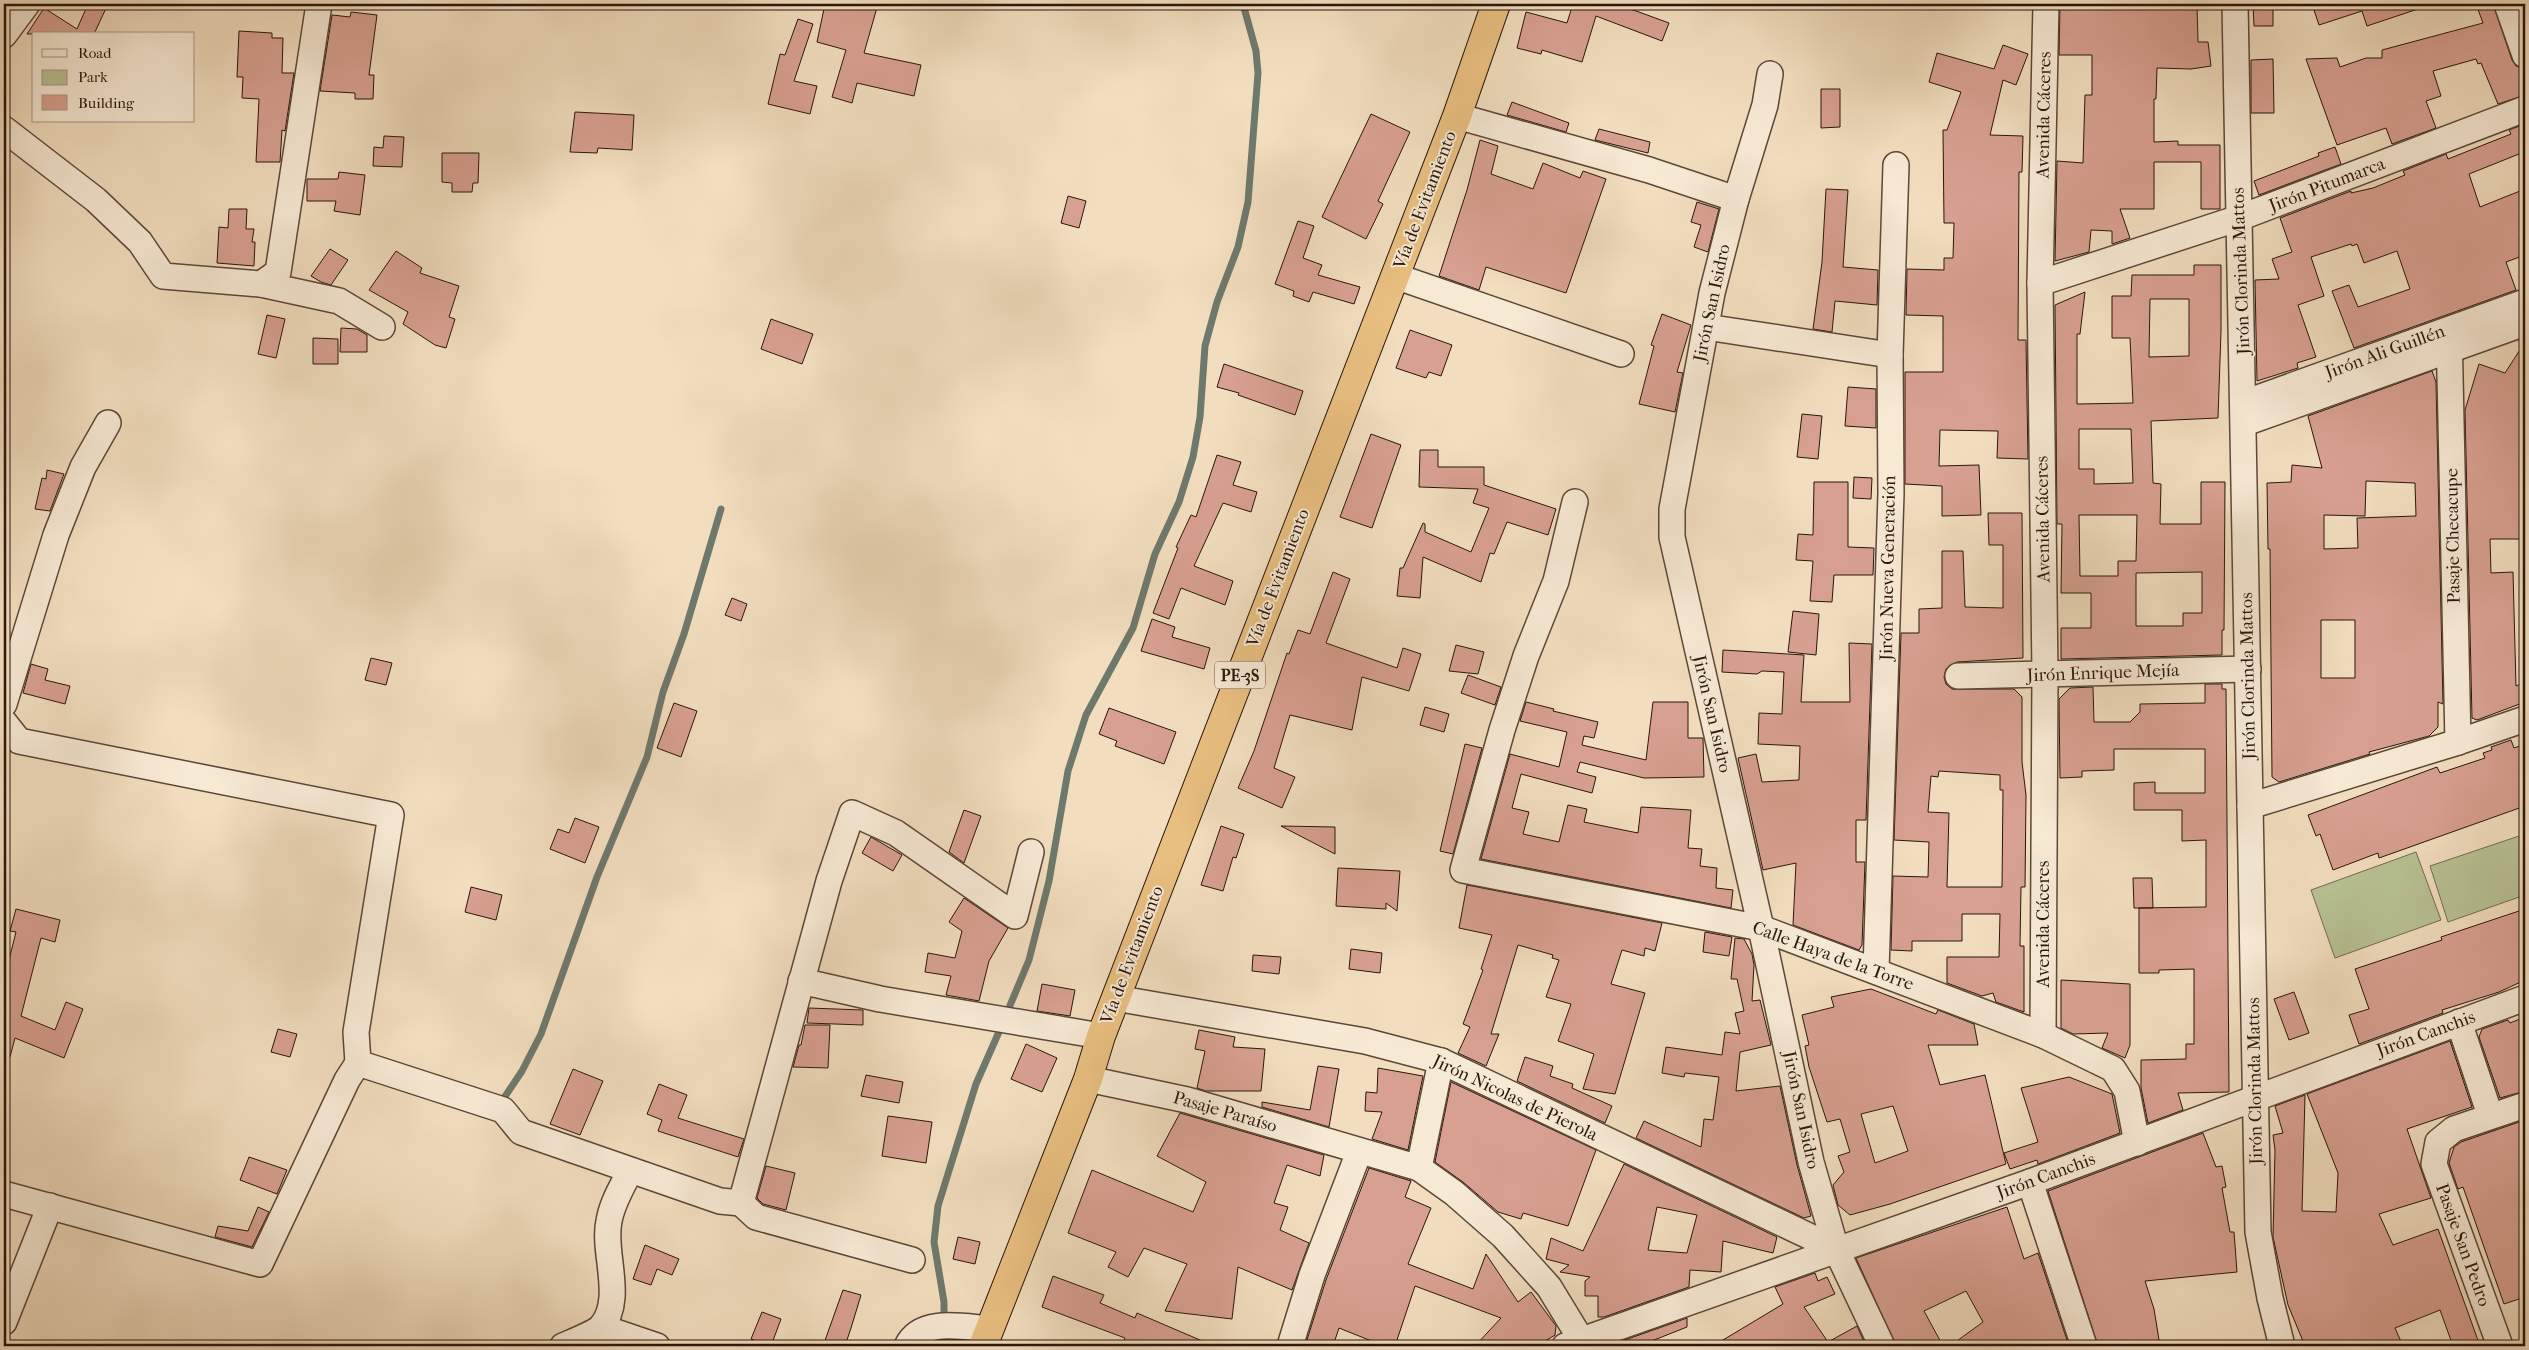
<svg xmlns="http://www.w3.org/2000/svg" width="2529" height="1350" font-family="'IM FELL French Canon',serif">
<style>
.green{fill:#b8c294;stroke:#716c50}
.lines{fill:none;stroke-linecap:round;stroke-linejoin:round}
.stream{stroke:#6e796e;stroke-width:7}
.building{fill:#d8a091;stroke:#2a150c;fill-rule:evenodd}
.street-casing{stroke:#5c4739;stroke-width:28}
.highway-casing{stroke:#2a150c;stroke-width:30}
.street{stroke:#f7ead5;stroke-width:25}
.highway{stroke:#e9bf80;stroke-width:28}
.labels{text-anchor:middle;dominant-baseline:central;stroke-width:4;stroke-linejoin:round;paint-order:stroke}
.shield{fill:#f7ead5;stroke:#685548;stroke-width:1}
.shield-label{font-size:16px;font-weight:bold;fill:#2a150c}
.street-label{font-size:18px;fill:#2a150c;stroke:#f7ead5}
</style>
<rect width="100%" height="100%" fill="#f2debf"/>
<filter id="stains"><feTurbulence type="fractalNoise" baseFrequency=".004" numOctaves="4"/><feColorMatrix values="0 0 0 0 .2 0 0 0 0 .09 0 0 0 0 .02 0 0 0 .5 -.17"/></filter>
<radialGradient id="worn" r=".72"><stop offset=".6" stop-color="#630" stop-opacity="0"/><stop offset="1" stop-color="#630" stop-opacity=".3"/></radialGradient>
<g class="green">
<path d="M2525 834V895L2448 922 2430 866Z"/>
<path d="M2416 852 2441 920 2335 958 2311 890Z"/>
</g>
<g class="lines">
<g class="stream">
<path d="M1006 1015 1029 960 1049 881 1068 771 1086 715 1133 628 1155 554 1179 502 1193 457 1200 417 1205 346 1217 302 1238 247 1248 202 1258 73 1256 51 1243 4"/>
<path d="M500 1104 522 1071 541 1034 597 877 647 757 663 692 684 634 721 509"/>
<path d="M944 1346V1302L934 1242 938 1206 976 1084 1002 1025"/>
</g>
</g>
<g class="building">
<path d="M88 4H108L94 34H27L44 8 77 29Z"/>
<path d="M825 4H878L864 53 921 65 914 96 857 83 852 103 832 97 846 50 817 42Z"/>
<path d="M1569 4H1617L1669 23 1662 41 1596 16 1582 62 1542 50 1541 54 1517 48 1526 12 1567 23 1572 7Z"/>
<path d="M2060 4 2197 6 2198 42H2208L2211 66 2191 69 2157 68 2156 99H2154V142L2178 141V145H2220V209H2201V162H2154V209H2120L2130 238 2112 244V231L2091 230 2089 252 2055 261 2057 161 2083 163 2085 95H2092V55H2059Z"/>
<path d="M2253 4H2273V26H2254Z"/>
<path d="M2312 4H2423L2424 7 2367 26 2362 11 2319 25Z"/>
<path d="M2476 4H2493L2512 60 2516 66 2525 69V95L2498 104 2481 63 2478 64 2476 59 2433 71 2441 96 2426 101 2436 128 2392 144 2386 128 2337 145 2306 59 2337 58 2340 67 2366 58H2382V50L2483 23Z"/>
<path d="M351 12 377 15 369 75H374L373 99H355V93L320 91 332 15 350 17Z"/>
<path d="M798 19 813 24 794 81 817 86 810 114 768 104 780 54 785 55Z"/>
<path d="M239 31 272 33V38H283L282 73H294L285 131 282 130 280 162H256L259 99 242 98 243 77H237Z"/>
<path d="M2003 45 2028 54 2016 85 2003 80 1990 135 2023 136 2022 172H2019L2018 340H2026L2028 459 1997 458 1998 431 1940 430 1939 466 1979 465 1981 515 1942 516V486L1905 484V372H1943V316L1906 315 1907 269 1944 270V258H1953L1954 223H1944L1943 130H1947L1961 92 1929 82 1937 53 1994 69Z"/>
<path d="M2273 59 2274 113H2251V60Z"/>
<path d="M1821 89H1840V127L1821 128Z"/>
<path d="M1512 102 1569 123 1566 132 1507 115Z"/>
<path d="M575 112 634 115 632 150 598 148 597 153 570 152Z"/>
<path d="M1371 114 1410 132 1378 201 1383 204 1366 239 1322 217Z"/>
<path d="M2525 124V168L2519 154 2469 174 2480 207 2525 189V237L2519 239 2525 255 2506 262 2516 290 2354 348 2332 291 2349 285 2358 307 2410 289 2397 251 2364 263 2357 244 2352 246 2351 244 2311 257 2324 296 2298 305 2316 357 2297 363 2298 368 2257 381 2255 280 2279 279 2272 259 2292 252 2280 218 2351 191V193L2373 188 2405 175 2403 171 2446 154 2448 159 2511 134 2509 130Z"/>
<path d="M1599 129 1650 142 1648 153 1595 140Z"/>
<path d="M384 136 404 137 402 167 373 166 374 147 383 148Z"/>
<path d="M1480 140 1498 146 1491 174 1533 189 1543 163 1580 178 1583 171 1606 179 1566 293 1486 267 1479 290 1439 276 1467 190Z"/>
<path d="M2335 147 2341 164 2259 195 2254 181 2319 156 2318 153Z"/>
<path d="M442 153H479L478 183H473L472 192H452V183L442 182Z"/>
<path d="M339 172 365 175 360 215 334 211 336 201H307V179H338Z"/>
<path d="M1826 189 1848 190 1843 267 1878 270 1877 305 1835 301 1832 332 1813 329 1822 262Z"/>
<path d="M1068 196 1086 201 1079 228 1061 223Z"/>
<path d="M1697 202 1719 209 1708 252 1694 247 1701 225 1691 222Z"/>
<path d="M229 209H247L246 229H254L252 242H255L254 266 217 263 219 227 228 228Z"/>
<path d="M1298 221 1314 226 1303 258 1322 265 1318 275 1360 287 1354 304 1313 292 1309 302 1293 296 1294 291 1275 284Z"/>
<path d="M330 249 348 260 331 285 321 282 311 276Z"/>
<path d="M396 251 422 268 420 273 459 286 449 317 455 319 446 348 435 345 403 324 408 312 369 290Z"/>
<path d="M2194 265H2221V331L2218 418 2151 421 2153 483 2161 484 2160 524H2201V482H2225L2224 630H2222V655L2061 659V628H2091V593H2061L2062 524H2057L2055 305 2085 292 2080 334H2077V404L2133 403 2130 338H2112V296H2131L2132 275H2194ZM2150 299H2189V356L2149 357ZM2079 429H2131L2133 483 2094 484V469H2079ZM2079 515H2137L2136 561H2118V576H2080ZM2202 572V613H2183V626H2136V573Z"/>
<path d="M1662 314 1691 325 1677 372 1683 373 1675 412 1639 404 1654 346 1651 345Z"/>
<path d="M267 315 285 319 276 358 258 354Z"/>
<path d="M771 319 813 334 802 364 761 349Z"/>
<path d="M341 328 357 329 367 335V352H340Z"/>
<path d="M1410 330 1452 345 1441 376 1429 372 1426 378 1396 368Z"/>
<path d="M313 338 338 339V364H313Z"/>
<path d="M2525 342V539H2490L2491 573 2513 572 2516 686 2525 682V702L2477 720 2472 718 2465 410 2479 364 2505 373Z"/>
<path d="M1224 364 1303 391 1295 415 1238 395 1239 393 1217 387Z"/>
<path d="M2432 371 2436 382 2443 704 2438 702V727L2429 736 2369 752 2370 754 2279 782 2272 777 2270 549H2268L2267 483 2291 482 2292 465 2322 468 2308 416ZM2366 481 2415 483 2416 516 2357 518 2358 548 2324 549V515L2365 516ZM2321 620H2355V678H2321Z"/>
<path d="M1848 387 1876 389V428L1845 426Z"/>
<path d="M1802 414 1822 416 1818 459 1797 457Z"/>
<path d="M1371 434 1401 445 1372 528 1340 517Z"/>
<path d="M1420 450H1438V467H1484V485L1556 509 1548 535 1507 522 1494 554 1490 553 1481 582 1423 557 1420 598 1397 596 1400 568H1403L1423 523 1425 524V532L1471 552 1489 508 1473 503 1478 489 1419 487Z"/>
<path d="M1217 455 1241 462 1233 485 1257 492 1251 512 1223 503 1194 566 1233 581 1225 605 1181 588 1169 619 1153 613 1178 548 1176 547 1191 515 1196 517Z"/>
<path d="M47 470 64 474 50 511 35 509 42 478 46 479Z"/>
<path d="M1854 477 1872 478 1871 499 1853 498Z"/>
<path d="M1814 482H1848V547L1874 548 1873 575H1834L1832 602 1810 601 1813 561 1796 560 1798 534 1813 535Z"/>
<path d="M1988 513H2022L2023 658 1957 662 1946 669 1944 677 1946 684 1952 689H2014L2022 697V762L2026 795 2025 887H2021L2020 946H2024V1012L1996 1002 1993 993 1982 996 1947 983V957H1999L2000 914H1962V941H1912V951L1891 950 1893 876 1928 877 1929 842 1894 840 1901 633H1919V609L1942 608V551H1963L1965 607 2003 608V545H1989ZM1939 771 2000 775V790H2003L2002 887H1947L1949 813 1928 812 1931 776 1938 777Z"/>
<path d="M1333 572 1350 579 1326 643 1397 668 1403 648 1421 654 1409 691 1362 677 1352 730 1290 715 1274 768 1295 777 1282 808 1238 788 1254 751 1287 653 1289 654 1298 630 1310 634Z"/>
<path d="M732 598 747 604 741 621 725 615Z"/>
<path d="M1793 611 1819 614 1816 655 1788 652Z"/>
<path d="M1152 619 1175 627 1172 637 1210 648 1204 669 1141 651Z"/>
<path d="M1849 643 1872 644 1866 820H1856V862H1865L1862 945 1859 950 1793 925 1796 863 1763 870 1738 758 1756 754 1762 782 1799 780 1800 746 1758 744 1759 713 1782 714 1784 672 1762 671 1757 674 1722 672 1723 650 1804 655 1801 702H1850Z"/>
<path d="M1456 645 1484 652 1478 674 1449 671Z"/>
<path d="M371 658 392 663 386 685 365 680Z"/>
<path d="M31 664 48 669 45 680 70 686 65 704 23 693Z"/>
<path d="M1468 675 1501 687 1495 705 1461 693Z"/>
<path d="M2205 684H2222V689H2226L2229 1092 2178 1093 2183 1110 2148 1123 2141 1088V1060L2186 1059V1044H2194V969L2159 970V973H2139V908H2134L2133 878H2152L2153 908H2139L2206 907V840L2182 841V810H2134V783L2155 782V793H2205V749H2114V770L2082 771V777L2060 778 2059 699 2070 688 2093 687 2094 722H2130L2140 712V704L2205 703Z"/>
<path d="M1526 702 1554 709 1553 711 1598 722 1594 738 1584 736 1582 745 1646 760 1653 702H1688V738H1703L1704 777 1644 778 1580 762 1577 772 1596 777 1592 793 1521 774 1512 808 1529 812 1523 834 1559 842 1568 805 1587 809 1584 822 1638 833 1641 807 1691 810 1688 848 1702 849 1700 866 1717 868 1716 888 1733 890 1731 908 1481 859 1510 754 1559 767 1567 732 1520 721Z"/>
<path d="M674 703 697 711 681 757 657 748Z"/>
<path d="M1425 707 1449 714 1444 732 1420 725Z"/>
<path d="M1109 708 1176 732 1164 764 1115 746 1117 741 1099 734Z"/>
<path d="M2511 740 2514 748 2525 744V806L2379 858 2378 853 2333 870 2320 834 2316 836 2308 815 2437 767 2440 773 2485 758 2483 753 2492 750 2491 747Z"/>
<path d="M1465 744 1482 748 1453 854 1440 851Z"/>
<path d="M964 810 981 816 964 863 949 852Z"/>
<path d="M575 818 599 827 585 863 550 849 558 829 569 833Z"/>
<path d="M1221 826 1244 834 1236 858 1233 857 1223 891 1201 885Z"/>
<path d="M1281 826 1335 827V854Z"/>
<path d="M871 837 902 855 893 871 862 853Z"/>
<path d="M1338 868 1400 871 1397 911 1386 903V909L1336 906Z"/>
<path d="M1467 885 1662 923 1655 951 1645 948 1644 956 1622 950 1611 984 1645 993 1615 1094 1583 1089 1594 1054 1558 1041 1571 1004 1546 997 1559 960 1552 958 1553 955 1518 945 1491 1034H1499L1486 1066 1458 1053 1470 1027 1463 1024 1483 970 1481 969 1492 935 1459 928Z"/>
<path d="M471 887 502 895 496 920 465 912Z"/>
<path d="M964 898 1008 928 989 961 979 1001 946 995 951 976 925 972 928 953 955 958 962 931 949 922Z"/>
<path d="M16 909 60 920 55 942 41 938 21 1016 55 1030 66 1002 83 1009 64 1058 15 1038 10 1057H4V980L16 932 10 931Z"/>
<path d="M2525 909V980L2499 992 2442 1010 2443 1013 2359 1044 2349 1015 2369 1009 2355 969 2442 940 2441 937Z"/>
<path d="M1705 932 1732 937 1729 956 1703 952Z"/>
<path d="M1735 938 1744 939 1752 954 1754 965 1752 1001 1760 1000 1771 1045 1740 1052 1736 1091 1780 1086 1797 1165 1811 1216 1804 1218 1636 1138 1644 1121 1701 1147 1704 1119 1713 1120 1719 1077 1685 1073 1684 1077 1662 1073 1666 1047 1722 1055 1725 1032 1740 1034 1735 1013 1744 1011 1737 979H1731Z"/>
<path d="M1351 949 1382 953 1380 973 1349 969Z"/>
<path d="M1253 955 1281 957 1279 974 1252 971Z"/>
<path d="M2061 980 2130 984V1045L2125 1058 2102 1048 2108 1033 2073 1034 2061 1028Z"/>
<path d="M1042 984 1075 990 1070 1016 1037 1011Z"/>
<path d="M1871 989 1936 1014 1938 1010 1974 1024 1978 1045H1928L1940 1085 1985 1075 2006 1164 1890 1204 1850 1215 1838 1205 1833 1185 1844 1172 1838 1156 1850 1152 1840 1119 1827 1122 1809 1067 1805 1046 1809 1045 1802 1015 1834 1007 1831 997ZM1893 1106 1908 1151 1875 1163 1861 1114Z"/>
<path d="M2294 992 2309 1033 2289 1040 2274 999Z"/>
<path d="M809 1008 863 1010V1025L807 1023Z"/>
<path d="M2525 1017V1091L2500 1098 2479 1037 2482 1029 2508 1020 2510 1023Z"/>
<path d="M805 1025H830L828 1068 793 1067 799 1045H801Z"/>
<path d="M278 1029 297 1034 290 1057 271 1052Z"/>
<path d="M1199 1030 1235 1037 1233 1047 1265 1049 1261 1091H1206L1197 1088 1205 1051 1195 1049Z"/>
<path d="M2450 1041 2472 1107 2407 1129 2431 1198 2379 1214 2393 1245 2438 1229 2480 1346H2453L2440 1310 2395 1328 2403 1346H2305L2288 1305 2273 1237 2275 1150 2273 1135 2283 1133 2275 1106 2305 1095 2302 1211 2336 1212 2338 1173 2307 1094Z"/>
<path d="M1026 1044 1057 1058 1042 1092 1011 1079Z"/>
<path d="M1525 1057 1553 1066 1550 1076 1573 1084 1572 1088 1612 1106 1605 1123 1517 1081Z"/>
<path d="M1318 1066 1339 1069 1329 1127 1262 1107V1102L1310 1110Z"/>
<path d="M1378 1068 1423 1076 1408 1150 1372 1139 1382 1112 1365 1111 1366 1092 1377 1093Z"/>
<path d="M573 1069 603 1081 580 1135 550 1124Z"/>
<path d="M866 1075 903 1082 899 1103 861 1096Z"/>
<path d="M2069 1077 2112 1094 2120 1133 2038 1164 2037 1160 2010 1169 2004 1153 2038 1142 2021 1088Z"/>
<path d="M1451 1082 1596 1150 1568 1226 1523 1213 1521 1219 1498 1212 1463 1182 1435 1162Z"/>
<path d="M659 1084 687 1095 678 1118 744 1139 738 1157 658 1131 662 1120 647 1114Z"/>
<path d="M1180 1113 1324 1155 1320 1176 1287 1165 1274 1203 1288 1207 1280 1230 1309 1243 1292 1290 1238 1267 1232 1319 1165 1311 1187 1264 1144 1248 1128 1277 1108 1267 1116 1252 1068 1233 1092 1170 1193 1212 1206 1182 1157 1156Z"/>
<path d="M888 1116 932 1122 926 1163 882 1156Z"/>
<path d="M2525 1120V1297L2504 1304 2463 1187 2458 1189 2449 1163 2454 1147 2461 1142Z"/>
<path d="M2203 1133 2216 1167 2222 1166 2226 1187 2222 1188 2230 1232H2234L2237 1272 2145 1281 2154 1309 2160 1346H2098L2048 1191Z"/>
<path d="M249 1157 287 1170 277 1194 240 1180Z"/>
<path d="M1624 1164 1777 1237 1773 1253 1723 1241 1721 1272 1690 1270 1689 1287 1604 1317H1598V1296H1585V1281L1590 1277 1560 1272 1569 1265 1546 1259 1551 1238 1583 1251ZM1657 1207 1697 1215 1687 1253 1648 1250Z"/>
<path d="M766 1166 795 1173 786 1210 763 1204 757 1198Z"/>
<path d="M1369 1168 1411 1181 1405 1197 1431 1208 1408 1264 1473 1289 1486 1254 1518 1302 1531 1292 1556 1326 1555 1335 1537 1346H1475L1501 1318 1415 1286 1395 1346H1384L1339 1328 1333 1346H1305L1326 1280Z"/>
<path d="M258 1207 269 1212 252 1247 215 1237 218 1226 248 1231Z"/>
<path d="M2007 1207 2024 1259 2038 1253 2069 1346H1950L1983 1322 1966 1291 1924 1311 1943 1346H1896L1856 1258Z"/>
<path d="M958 1237 980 1242 975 1264 953 1259Z"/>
<path d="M645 1245 679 1259 672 1275 657 1269 651 1285 633 1279Z"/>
<path d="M1815 1273 1818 1281 1827 1277 1835 1294 1804 1307 1828 1342 1857 1326 1866 1346H1713L1783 1304 1775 1287Z"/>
<path d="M1053 1276 1104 1295 1100 1303 1135 1318 1137 1313 1214 1346H1121L1125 1338 1042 1307Z"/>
<path d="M843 1290 861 1295 851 1328 845 1346H823Z"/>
<path d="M762 1312 781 1319 771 1346 751 1339Z"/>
<path d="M1687 1318V1327L1639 1346H1608Z"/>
</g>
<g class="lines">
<defs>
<g id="street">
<path d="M2235 4 2258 1232 2270 1298 2282 1346"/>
<path d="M2507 4 2525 55"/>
<path d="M4 35 27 4"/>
<path d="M1770 74 1765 105 1736 199 1712 293 1672 509V537L1761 928 1811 1162 1836 1249 1882 1346"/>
<path d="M1457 116 1649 170 1736 199"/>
<path d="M4 129 96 200 140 242 163 276 261 284 339 301 382 327"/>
<path d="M1395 276 1621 354"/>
<path d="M2040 283 2239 218 2525 109"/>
<path d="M261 284 278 272 319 4"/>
<path d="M1706 327 1890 355"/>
<path d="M2449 330 2458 742"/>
<path d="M2244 403 2525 302"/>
<path d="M2245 423 2525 323"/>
<path d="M1575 502 1556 581 1526 656 1502 730 1463 870 1761 928 2043 1035 2113 1069 2127 1091 2137 1143"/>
<path d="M1958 676 2248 669"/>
<path d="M4 704 56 535 83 467 108 423"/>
<path d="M4 722 19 741 391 815 356 1032 358 1063 503 1110 521 1132 720 1201 741 1203"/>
<path d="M2250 806 2458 742 2525 719"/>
<path d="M1876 971 1891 493 1890 355 1896 165"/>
<path d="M801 981 880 999 1101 1036"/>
<path d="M1115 998 1365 1041 1441 1061 1836 1249"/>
<path d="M2459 1022 2490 1115"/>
<path d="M2043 1035 2045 674 2040 283 2046 4"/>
<path d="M1088 1079 1187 1100 1419 1168 1454 1193 1503 1236 1549 1287 1585 1346"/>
<path d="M1419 1168 1441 1061"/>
<path d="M2030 1182 2084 1346"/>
<path d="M4 1194 260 1264 347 1080 358 1063"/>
<path d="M912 1260 756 1217 741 1203 829 881 852 813 896 833 1015 916 1031 852"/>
<path d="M4 1322 50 1206"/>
<path d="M601 1327 657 1346"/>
<path d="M563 1346C572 1342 595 1333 601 1327 625 1299 602 1252 609 1221 612 1203 622 1187 630 1171"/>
<path d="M907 1346C921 1317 963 1327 990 1329"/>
<path d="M1290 1346 1312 1275 1359 1152"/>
<path d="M1565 1346 2030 1182 2525 998"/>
<path d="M2500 1346 2434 1164 2438 1142 2454 1129 2525 1105"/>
</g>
<path id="highway" d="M983 1346 1088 1079 1101 1036 1457 116 1496 4"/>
</defs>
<use href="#street" class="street-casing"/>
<use href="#highway" class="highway-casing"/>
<use href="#street" class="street"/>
<use href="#highway" class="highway"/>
</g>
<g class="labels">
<rect class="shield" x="1215" y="661.5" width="50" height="27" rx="4"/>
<g class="shield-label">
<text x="1240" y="675">PE-3S</text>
</g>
<g class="street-label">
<text transform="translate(2044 115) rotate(-89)">Avenida Cáceres</text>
<text transform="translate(2327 185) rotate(-21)">Jirón Pitumarca</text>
<text transform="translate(1425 200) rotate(-69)">Vía de Evitamiento</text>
<text transform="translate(2241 271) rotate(-92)">Jirón Clorinda Mattos</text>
<text transform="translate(1712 303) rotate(-78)">Jirón San Isidro</text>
<text transform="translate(2385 352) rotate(-20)">Jirón Ali Guillén</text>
<text transform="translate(2043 519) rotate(-91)">Avenida Cáceres</text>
<text transform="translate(2453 536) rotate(-91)">Pasaje Checacupe</text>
<text transform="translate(1888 568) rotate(-89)">Jirón Nueva Generación</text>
<text transform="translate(1278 578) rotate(-69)">Vía de Evitamiento</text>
<text transform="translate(2103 673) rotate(-2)">Jirón Enrique Mejía</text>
<text transform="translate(2248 676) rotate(-91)">Jirón Clorinda Mattos</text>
<text transform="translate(1712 714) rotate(77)">Jirón San Isidro</text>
<text transform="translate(2043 924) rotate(-90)">Avenida Cáceres</text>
<text transform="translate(1132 955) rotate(-69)">Vía de Evitamiento</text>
<text transform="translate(1833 956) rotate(20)">Calle Haya de la Torre</text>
<text transform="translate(2426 1034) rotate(-20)">Jirón Canchis</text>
<text transform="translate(2255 1081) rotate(-91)">Jirón Clorinda Mattos</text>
<text transform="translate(1515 1098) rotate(25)">Jirón Nicolas de Pierola</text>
<text transform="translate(1801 1110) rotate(78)">Jirón San Isidro</text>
<text transform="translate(1225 1112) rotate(16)">Pasaje Paraíso</text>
<text transform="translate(2046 1176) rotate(-20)">Jirón Canchis</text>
<text transform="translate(2463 1245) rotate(70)">Pasaje San Pedro</text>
</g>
</g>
<rect width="2529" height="1350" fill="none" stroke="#f2debf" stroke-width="20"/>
<rect x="5" y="5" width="2519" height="1340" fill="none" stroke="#2a150c" stroke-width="2.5"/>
<rect x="10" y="10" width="2509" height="1330" fill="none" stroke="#2a150c"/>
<rect x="32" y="32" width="162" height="90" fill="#f7ead5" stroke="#a59585"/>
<rect x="42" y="49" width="25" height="8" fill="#f7ead5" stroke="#a59585"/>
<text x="78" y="58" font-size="15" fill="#2a150c">Road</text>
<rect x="42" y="70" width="25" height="15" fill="#b8c294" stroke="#a59585"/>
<text x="78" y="82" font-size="15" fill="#2a150c">Park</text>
<rect x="42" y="95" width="25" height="15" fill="#d8a091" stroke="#a59585"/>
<text x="78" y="108" font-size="15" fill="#2a150c">Building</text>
<rect width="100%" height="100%" filter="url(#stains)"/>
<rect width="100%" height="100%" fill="url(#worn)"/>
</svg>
